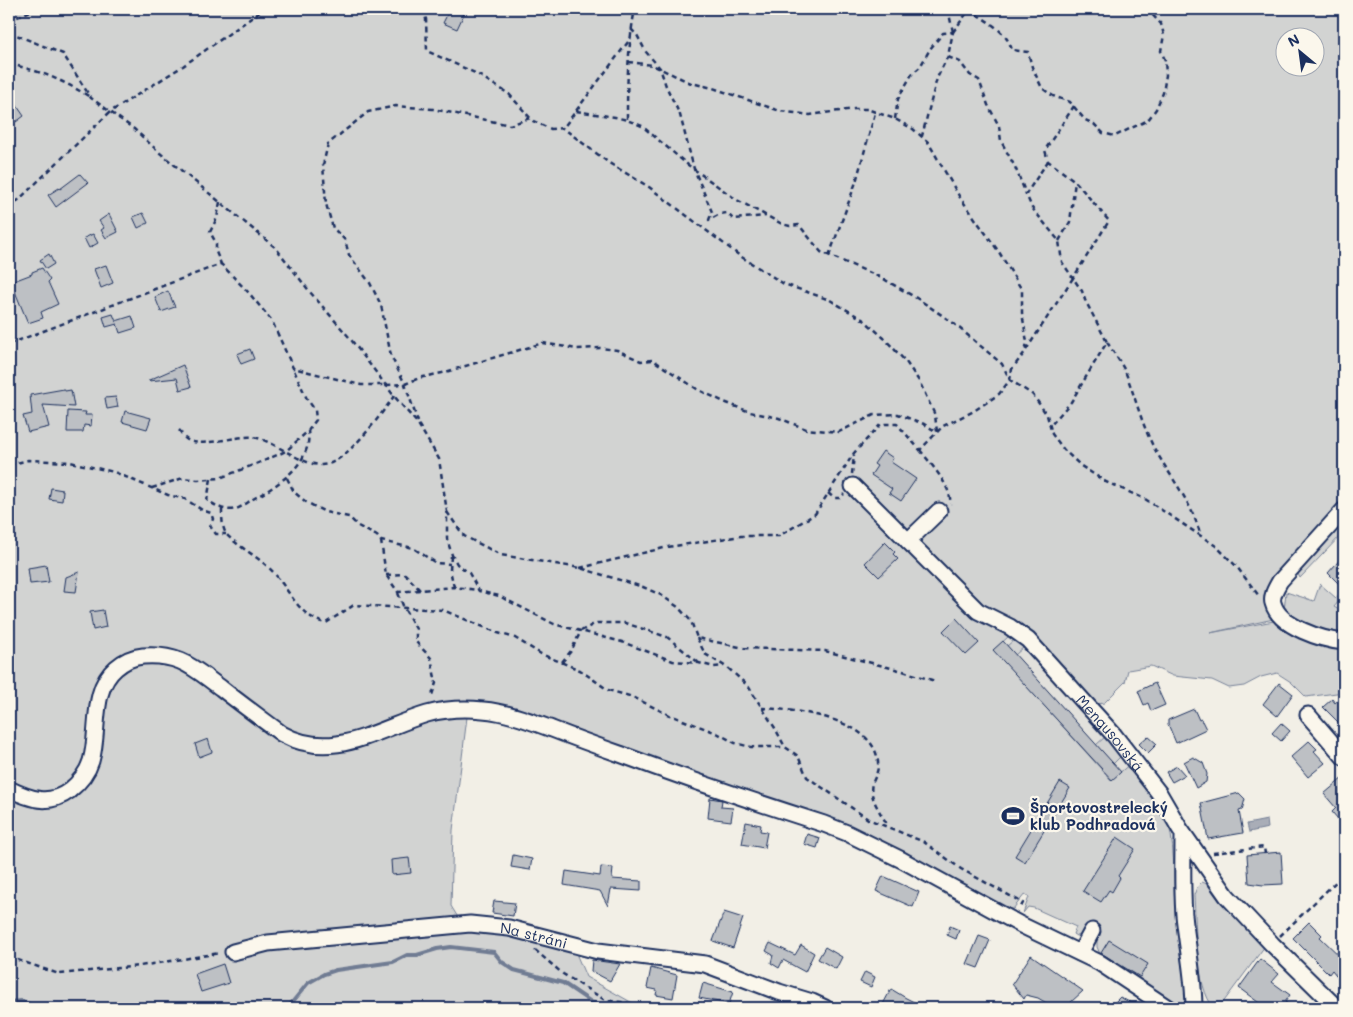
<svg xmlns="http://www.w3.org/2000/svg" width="1353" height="1017" font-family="Mali,sans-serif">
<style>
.built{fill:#e2e1dc}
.green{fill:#d2d3d2;stroke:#768198;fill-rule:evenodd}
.water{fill:#a9adb7;stroke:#707b93}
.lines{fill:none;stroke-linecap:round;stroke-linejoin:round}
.stream{stroke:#707b93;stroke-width:4}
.building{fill:#bdc0c4;stroke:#1b2f5e}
.minor-casing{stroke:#1b2f5e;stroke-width:19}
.path{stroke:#1b2f5e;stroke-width:2.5;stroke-dasharray:5 4;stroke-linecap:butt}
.minor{stroke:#fbf7ec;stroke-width:15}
.labels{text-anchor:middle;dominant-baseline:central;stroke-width:4.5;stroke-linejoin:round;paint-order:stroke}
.street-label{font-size:15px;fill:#1b2f5e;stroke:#fbf7ec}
.poi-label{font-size:15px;font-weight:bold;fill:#1b2f5e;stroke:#fbf7ec;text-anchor:start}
</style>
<rect width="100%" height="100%" fill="#f2efe6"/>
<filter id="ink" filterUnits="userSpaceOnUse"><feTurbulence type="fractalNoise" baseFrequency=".02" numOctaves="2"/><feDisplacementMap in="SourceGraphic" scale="10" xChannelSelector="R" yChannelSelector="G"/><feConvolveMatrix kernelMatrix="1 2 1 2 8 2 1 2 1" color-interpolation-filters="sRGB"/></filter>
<g filter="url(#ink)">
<path class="built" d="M1009 636 1015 639 1024 647 1130 764 1112 780 993 650Z"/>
<g class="green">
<path d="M9 9H1344V505L1277 581 1278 618 1210 633 1279 620 1344 645V692L1306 697 1291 682 1277 673 1261 677 1244 686 1229 688 1212 680 1173 676 1151 666 1128 670 1125 682 1104 703 1097 704 1028 629 1016 622 1005 634 1009 636 994 650 1111 780 1130 764C1140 779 1157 798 1165 814 1176 837 1173 880 1175 906 1178 940 1182 975 1190 1008H1179L1150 986 1100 954 1097 947V934L1076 936 1073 934 1076 927 1034 908 1028 907 1023 913 1029 897 1025 894 1013 909H1008L923 863 857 829 526 719 468 709 453 830 451 906 459 919 572 944 586 977 638 1006 646 1008H9ZM1286 38H1316V68H1286Z"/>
<path d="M1344 515V532L1300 578 1297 572Z"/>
<path d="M1320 584 1336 598 1344 589V595L1334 607 1341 611 1344 607V639L1312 632 1284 610 1286 592 1314 601Z"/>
<path d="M1015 639 1024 647 1015 655 1007 646Z"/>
<path d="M1105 737 1122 755 1113 764 1096 745Z"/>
<path d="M1202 882 1207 884 1220 902 1223 901 1265 946 1219 1008H1214C1195 987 1196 925 1194 895L1197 887Z"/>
</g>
<path class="water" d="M1267 820 1268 828 1249 832 1247 824Z"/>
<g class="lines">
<g class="stream">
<path d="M9 1002 21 1001 40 1008"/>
<path d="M285 1008 290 1005 308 983 324 974 336 970 393 962 407 955H417L437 949 451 947 494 952 502 962 514 970 563 983 591 1002 607 1008"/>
</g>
</g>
<g class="building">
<path d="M450 9 464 14 457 29 443 23Z"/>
<path d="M15 103 24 116 16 122 9 112V108Z"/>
<path d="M80 174 88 183 56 207 48 195 59 188 60 189Z"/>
<path d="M143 213 148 223 138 228 133 217Z"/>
<path d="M109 214 118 232 106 238 101 230 104 228 99 221Z"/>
<path d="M93 234 98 243 89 248 84 238Z"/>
<path d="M49 254 54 264 46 269 40 260Z"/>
<path d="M106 265 113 283 101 288 94 269Z"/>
<path d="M42 268 50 280 48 282 58 304 41 312 43 318 28 323 11 282 32 274V272Z"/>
<path d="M168 291 175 307 161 312 155 297Z"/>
<path d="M113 314 117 324 106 327 103 317Z"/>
<path d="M132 316 136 328 120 333 116 321Z"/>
<path d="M250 349 254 359 241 364 237 354Z"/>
<path d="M183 365 191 387 180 390 177 378 149 381V380Z"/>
<path d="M64 389 65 391 71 390 74 407 43 405 49 427 28 432 23 416 32 414 30 395Z"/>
<path d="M116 397 118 407 107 409 105 398Z"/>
<path d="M68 411 86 412 85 415H92L91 426 84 425 83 432H67Z"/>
<path d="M125 411 151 418 147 429 122 422Z"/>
<path d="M883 451 893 458 891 462 916 479 901 501 889 493 892 489 871 475 877 466 874 464Z"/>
<path d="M51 488 63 490 62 501 49 499Z"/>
<path d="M885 542 895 552 893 554 898 559 879 577 865 563Z"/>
<path d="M1344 555V589L1328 573Z"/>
<path d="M46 565 49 582 30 584 28 568Z"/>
<path d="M79 572 76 592 64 591 66 577Z"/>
<path d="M103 610 106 627 93 630 90 612Z"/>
<path d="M956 618 979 643 966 655 943 631Z"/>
<path d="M1003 641 1121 772 1112 780 993 650Z"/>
<path d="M1155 683 1165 705 1151 711 1148 703 1144 705 1138 691Z"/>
<path d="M1279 683 1293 694 1277 716 1263 704Z"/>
<path d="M1344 695V728L1323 707 1332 699 1335 703Z"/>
<path d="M1194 709 1199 720 1201 719 1206 729 1176 743 1168 724V720Z"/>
<path d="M1281 723 1290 731 1281 741 1272 733Z"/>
<path d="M1148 736 1157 744 1148 753 1139 744Z"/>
<path d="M208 739 212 752 199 757 195 744Z"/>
<path d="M1309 741 1317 749 1314 751 1325 763 1308 777 1291 757Z"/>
<path d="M1193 757 1203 763 1207 774 1206 782 1196 788 1184 762Z"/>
<path d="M1177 766 1185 775 1172 782 1166 772Z"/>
<path d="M1344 777V826L1332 812 1336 808 1324 794Z"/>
<path d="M1060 782 1070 788 1025 862 1015 856Z"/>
<path d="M1239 793 1245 799 1242 810 1239 811 1243 833 1208 839 1201 803Z"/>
<path d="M710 798 722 800 721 807 733 808 731 821 708 818Z"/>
<path d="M746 822 761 825 760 831 767 832 764 848 742 844Z"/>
<path d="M807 834 820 838 817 848 804 844Z"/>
<path d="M1117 837 1135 849 1118 876 1120 878 1112 892 1109 890 1101 902 1083 891Z"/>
<path d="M1281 852 1283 884 1263 885 1249 883 1247 855Z"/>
<path d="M513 855 532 859 530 870 511 867Z"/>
<path d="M409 858 411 873 392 875 391 860Z"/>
<path d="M601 867 613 868 612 879 641 881V891L611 889 608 906 600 891 564 885 566 871 600 876Z"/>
<path d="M883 876 919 892 913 907 876 891Z"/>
<path d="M494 901 515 903 513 916 492 913Z"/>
<path d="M724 912 743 918 733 948 713 941Z"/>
<path d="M1309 922 1322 935 1320 937 1344 960V985L1332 970 1329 974 1293 938Z"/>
<path d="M950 926 959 930 956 939 947 935Z"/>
<path d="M979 936 990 940 978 968 967 964Z"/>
<path d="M1109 940 1148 964 1140 977 1101 953Z"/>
<path d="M770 943 795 955 801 945 814 953 805 972 783 960 779 968 771 963 773 955 766 951Z"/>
<path d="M825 947 842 957 836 969 818 959Z"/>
<path d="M1031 955 1083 991 1071 1002 1078 1008H1055L1038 998 1026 995 1024 999 1012 984Z"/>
<path d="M1260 959 1279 974 1272 982 1290 995 1285 1002 1295 1008H1266L1239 988Z"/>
<path d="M592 960 620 964 610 981 591 971Z"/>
<path d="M223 964 229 983 201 992 195 974Z"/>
<path d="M651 968 677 975 673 998 656 995 657 990 647 988Z"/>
<path d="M865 972 875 977 871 987 860 982Z"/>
<path d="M703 983 733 992 729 1004 699 998Z"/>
<path d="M891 989 906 998 926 1008H881Z"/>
<path d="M1120 997 1140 1008H1109Z"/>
</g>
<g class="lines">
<defs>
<g id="minor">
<path id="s1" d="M853 486 978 611 1010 627 1028 640 1114 735 1159 793 1180 829 1227 896 1272 944 1337 1008"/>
<path d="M1344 510 1280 581C1276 588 1271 596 1273 603 1279 627 1323 640 1344 642"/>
<path d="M908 541 939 511"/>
<path d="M1308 715 1344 757"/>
<path d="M9 789C30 799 49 806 69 791 79 783 87 774 91 761 100 731 90 690 116 668 124 661 133 657 143 656 156 655 168 656 180 661 195 667 208 679 221 688 241 704 262 719 282 734 333 762 377 729 427 714 445 709 464 708 483 710 507 712 530 721 552 729 575 738 597 746 620 754 687 779 755 802 824 824L847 833 902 860 1021 925 1100 963 1168 1008"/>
<path d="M1183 834C1183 861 1182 888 1184 915 1187 946 1194 977 1194 1008"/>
<path id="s2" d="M233 952 268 943 470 924 509 928 598 951 705 964 779 992 812 1002 825 1008"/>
<path d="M1080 953 1092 931"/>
</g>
</defs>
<use href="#minor" class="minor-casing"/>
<g class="path">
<path d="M423 9 426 19 427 51 477 74 509 94 533 121 551 129 563 128 631 38"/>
<path d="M948 9 953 32"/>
<path d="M9 21 35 9"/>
<path d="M631 29 637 35 646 52 660 68 666 86 680 115 694 169 712 212 709 220 720 214 727 213 733 219 766 216"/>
<path d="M9 32 63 54 91 98 134 129 160 153 276 248 310 292 349 337 394 396 418 424 439 459 447 512V539L452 555 457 564 469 573 479 591 499 596 554 624 622 642 673 661 699 663 714 667 724 666"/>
<path d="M953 32 969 10C986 20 1007 31 1012 50L1028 52 1032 67 1042 88 1053 96 1070 102 1085 120 1094 124 1103 133 1115 136 1148 120 1156 109 1163 93 1166 75 1165 60 1161 51 1164 35 1161 24 1147 9"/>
<path d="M948 57 960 62 970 75 979 80 988 105 999 126 1001 141 1015 167 1026 194"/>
<path d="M9 64C41 71 62 80 90 97"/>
<path d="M576 111 615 117 627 120 642 126 688 165 737 200 782 224 790 226 799 225 821 252 882 278 918 299 952 322 1002 364 1010 380 1033 395 1047 415 1052 434 1064 450 1081 466 1106 482 1145 499 1216 546 1237 567 1259 596"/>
<path d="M627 119C627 83 628 44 635 9"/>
<path d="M895 119 898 99 912 74 920 67 930 49 943 33 953 32 948 56 937 78 922 136"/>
<path d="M1048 161 1026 194 1032 208 1059 241 1062 262 1073 278 1109 221 1075 181 1048 161 1045 150 1074 106"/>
<path d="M220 202 217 218 210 232 216 243V252L221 264"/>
<path d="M9 209 110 112 183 66 264 9"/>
<path d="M1059 241 1070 222 1075 181"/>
<path d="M829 256 856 182 875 113"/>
<path d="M1107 342C1113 352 1120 361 1125 371 1135 396 1141 422 1153 446 1170 477 1190 499 1200 533"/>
<path d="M9 344 221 264 249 293 272 321 293 368 361 385H387L405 384 419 378 442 373 543 343 577 349 600 348 617 350 641 361 653 360 697 389 724 402 750 412 779 418 806 429 839 432 874 415 898 414 924 424 937 432 935 415 919 381 906 362 884 338 864 320 830 300 784 284 740 256 649 187 609 163 563 128"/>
<path d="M1026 350 1073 278 1082 291 1085 300 1107 342 1071 402 1050 426"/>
<path d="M418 422 405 384 391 356 381 305 370 283 349 255 345 240 333 228 326 204 323 165 328 144 368 112 396 106 433 109 510 125 530 118"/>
<path d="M179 430C181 432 183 437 186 439 199 449 236 435 253 437 278 441 308 473 331 463 352 454 381 415 394 396"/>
<path d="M920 450C930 463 953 488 950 504"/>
<path d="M9 465 28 460 70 462 114 472 168 495 185 499 202 510 211 513 213 519 210 526 216 534H226"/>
<path d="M852 474 854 455"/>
<path d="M287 478 294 492 306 502 325 512 349 517 358 526 377 536 381 541 413 548 436 563 450 564"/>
<path d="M211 479 207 500C216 506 225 512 236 509 242 507 248 502 253 499 277 486 313 463 308 431"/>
<path d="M152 488 183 478 198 480 220 478 266 460 286 451 308 431 316 420 315 410 307 399 293 368"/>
<path d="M828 493 834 498H840L844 494"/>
<path d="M222 509C222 517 222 529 227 535 239 547 255 555 267 566 288 584 296 617 326 623L354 605 443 610 498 633 515 638 541 654 580 670 608 690 633 697 667 714 717 733 735 743 751 747H785"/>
<path d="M447 512 464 536 501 555 580 568 643 587 661 595 678 607 691 621 697 638 744 648 825 651 903 671 935 681"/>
<path d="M381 541 386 575 398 592 454 587 478 590"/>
<path d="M451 556 450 570 454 587"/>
<path d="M580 568 668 547 741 536H779L815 514 854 453 881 424H897L920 450 943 426 974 411 999 394 1010 380 1012 369 1025 352 1027 342 1022 313V290L999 252 959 196 928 142 913 129 895 119 867 109H854L810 115 780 111 713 88 691 83 652 65 629 62"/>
<path d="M386 575 405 574 420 590"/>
<path d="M398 593 404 608 416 629V642L431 658 436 683 431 698"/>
<path d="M697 638 705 654 728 668 748 686 775 728 785 747 798 756 807 777 868 819 924 842 961 869 1023 903 1020 909"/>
<path d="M562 662 571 651 581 631 596 623H625L667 637 699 663"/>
<path d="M762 708C797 710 874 718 878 762 879 770 875 777 872 784 868 796 882 815 888 826"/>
<path d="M1213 853 1264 847 1265 854"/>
<path d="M1280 936 1344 874"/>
<path d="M535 950 563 974 605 1000 628 1003 636 1008"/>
<path d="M9 957 59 974 140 966 220 953"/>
</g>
<use href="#minor" class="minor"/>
</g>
</g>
<defs>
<symbol id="stadium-bare" viewBox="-9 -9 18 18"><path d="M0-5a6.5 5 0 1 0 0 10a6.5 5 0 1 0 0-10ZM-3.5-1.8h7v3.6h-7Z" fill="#1b2f5e" stroke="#fbf7ec" stroke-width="2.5" paint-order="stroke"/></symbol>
</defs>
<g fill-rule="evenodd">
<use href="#stadium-bare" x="997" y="800" width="32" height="32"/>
</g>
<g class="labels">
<g class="street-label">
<text stroke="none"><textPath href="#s1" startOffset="359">Mengusovská</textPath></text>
<text stroke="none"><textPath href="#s2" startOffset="304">Na stráni</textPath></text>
</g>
<g class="poi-label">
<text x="1030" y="807">Športovostrelecký<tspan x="1030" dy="17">klub Podhradová</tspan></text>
</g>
</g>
<rect width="1353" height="1017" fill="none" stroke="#fbf7ec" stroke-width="30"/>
<rect x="15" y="15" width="1323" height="987" fill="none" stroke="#1b2f5e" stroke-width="2" filter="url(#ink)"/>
<g transform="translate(1300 52) rotate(331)"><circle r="24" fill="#fbf7ec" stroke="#a1a7b3"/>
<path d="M0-4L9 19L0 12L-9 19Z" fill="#1b2f5e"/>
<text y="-8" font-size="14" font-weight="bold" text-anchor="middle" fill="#1b2f5e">N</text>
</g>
</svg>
